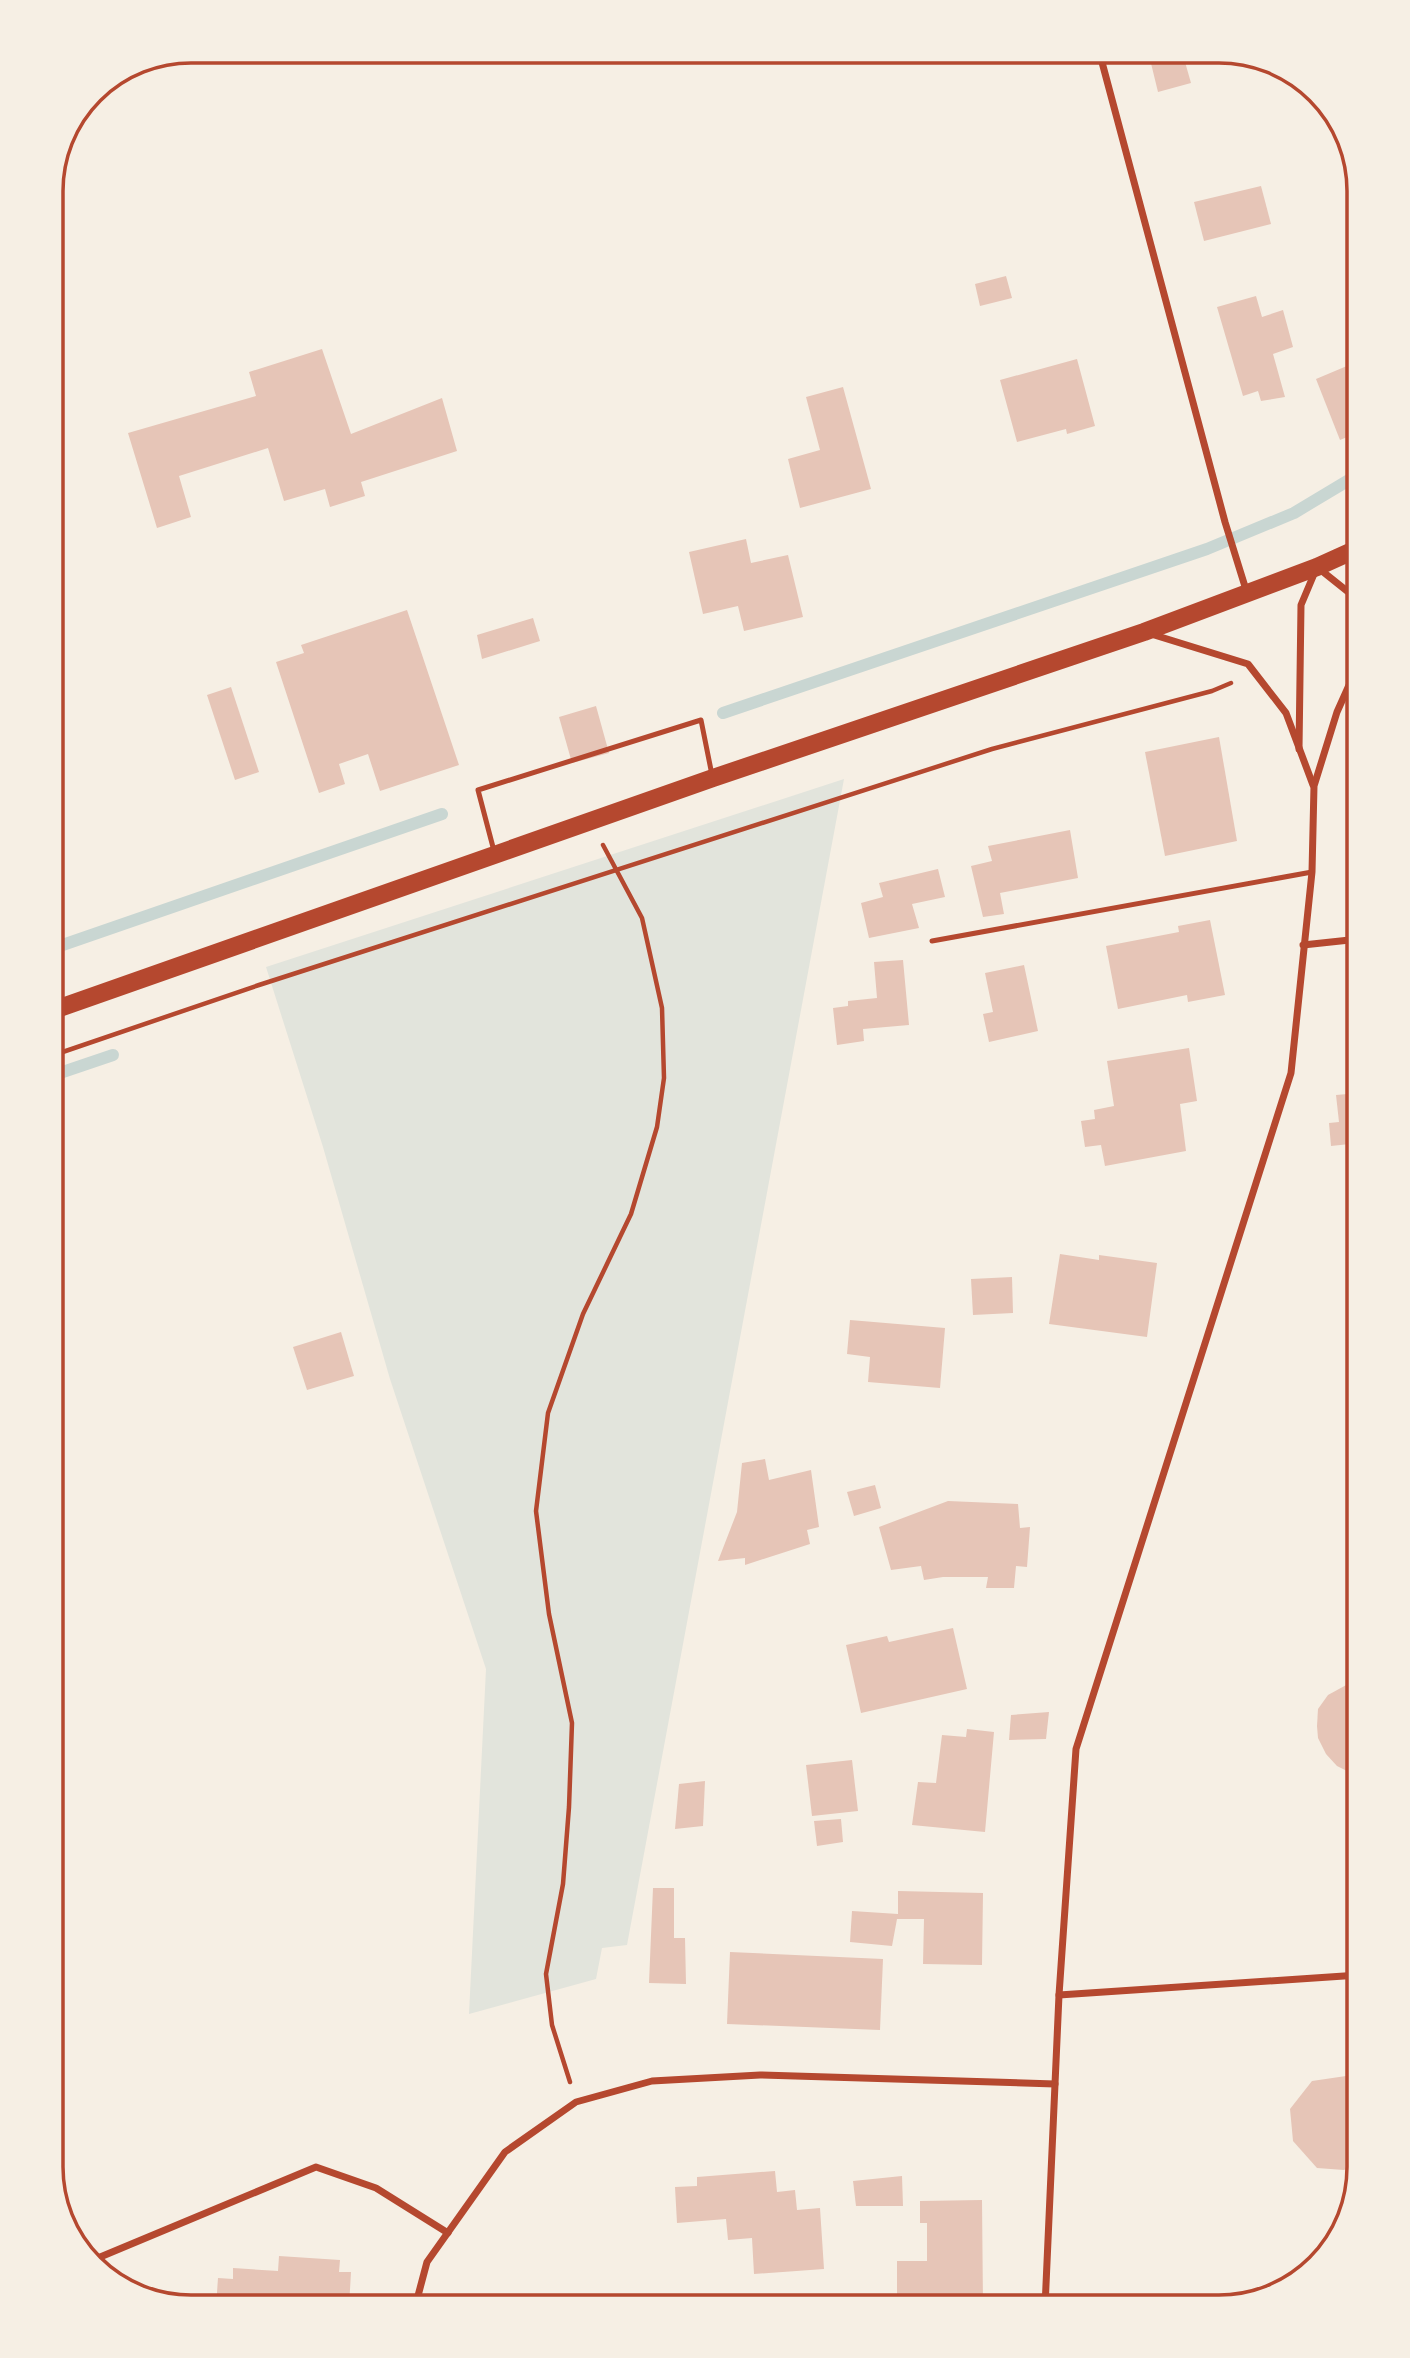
<svg xmlns="http://www.w3.org/2000/svg" width="1410" height="2358" font-family="Inter,sans-serif">
<style>
.green{fill:#e2e4dc}
.lines{fill:none;stroke-linecap:round;stroke-linejoin:round}
.stream{stroke:#c9d6d2;stroke-width:12}
.building{fill:#e6c5b7}
.path{stroke:#b5482f;stroke-width:4.5}
.service{stroke:#b5482f;stroke-width:5}
.minor{stroke:#b5482f;stroke-width:7}
.primary{stroke:#b5482f;stroke-width:18}
.rim{fill:none;stroke:#b5482f;stroke-width:3.5}
</style>
<rect width="100%" height="100%" fill="#f6efe4"/>
<path class="green" d="M844 779 627 1945 602 1948 596 1979 469 2014 486 1669 390 1379 323 1147 266 967Z"/>
<g class="lines">
<g class="stream">
<path d="M723 713 1207 549 1294 513 1359 474"/>
<path d="M51 949 442 814"/>
<path d="M51 1076 113 1055"/>
</g>
</g>
<g class="building">
<path d="M1148 51H1195L1183 55 1191 83 1158 92Z"/>
<path d="M1261 186 1271 224 1204 241 1194 202Z"/>
<path d="M1006 276 1012 298 980 306 975 284Z"/>
<path d="M1256 296 1262 317 1283 310 1293 347 1273 354 1285 397 1261 401 1258 391 1243 396 1217 307Z"/>
<path d="M322 349 351 434 442 398 457 451 361 482 365 496 330 507 325 489 284 501 268 448 179 476 191 517 157 528 128 433 256 396 249 372Z"/>
<path d="M1077 359 1095 426 1067 434 1066 429 1017 442 1000 380Z"/>
<path d="M1354 363 1359 373V432L1340 440 1316 379Z"/>
<path d="M843 387 871 489 800 508 788 459 820 450 806 397Z"/>
<path d="M746 539 751 563 788 555 803 617 744 631 738 606 703 614 689 552Z"/>
<path d="M407 610 459 765 380 791 368 754 339 764 345 784 319 793 276 662 304 653 301 645Z"/>
<path d="M533 618 540 641 482 659 477 635Z"/>
<path d="M231 687 259 772 235 780 207 695Z"/>
<path d="M596 706 609 753 572 763 559 717Z"/>
<path d="M1219 737 1237 841 1165 856 1145 752Z"/>
<path d="M1070 830 1078 878 1000 893 1004 914 983 917 971 866 992 861 988 846Z"/>
<path d="M938 869 945 897 912 904 919 928 869 938 861 903 883 897 879 883Z"/>
<path d="M1210 920 1225 995 1188 1002 1187 995 1118 1009 1106 946 1179 932 1178 926Z"/>
<path d="M903 960 909 1025 863 1029 864 1041 837 1045 833 1008 848 1006V1001L877 998 874 962Z"/>
<path d="M1024 965 1038 1031 989 1042 983 1014 993 1012 985 973Z"/>
<path d="M1189 1048 1197 1101 1180 1104 1186 1151 1105 1166 1101 1145 1085 1147 1081 1121 1095 1119 1094 1110 1114 1106 1107 1061Z"/>
<path d="M1359 1093V1143L1331 1146 1329 1123 1339 1122 1336 1095Z"/>
<path d="M1060 1254 1099 1260V1255L1157 1263 1147 1337 1049 1324Z"/>
<path d="M1012 1277 1013 1313 973 1315 971 1279Z"/>
<path d="M850 1320 945 1328 940 1388 868 1382 870 1357 847 1354Z"/>
<path d="M341 1332 354 1376 307 1390 293 1347Z"/>
<path d="M765 1459 769 1480 811 1470 819 1527 807 1530 810 1544 745 1565V1558L718 1561 737 1512 742 1463Z"/>
<path d="M875 1485 881 1508 854 1516 847 1492Z"/>
<path d="M948 1501 1018 1504 1020 1528 1030 1527 1027 1567 1016 1566 1014 1588H986L988 1577H943L924 1580 921 1566 891 1570 879 1527Z"/>
<path d="M953 1628 967 1689 861 1713 846 1645 887 1636 889 1642Z"/>
<path d="M1359 1678V1777L1337 1766 1326 1754 1318 1738 1317 1726 1318 1709 1328 1695Z"/>
<path d="M1049 1712 1046 1739 1009 1740 1011 1715Z"/>
<path d="M967 1729 994 1732 985 1832 912 1825 918 1782 936 1783 942 1735 966 1737Z"/>
<path d="M852 1760 858 1811 812 1816 806 1765Z"/>
<path d="M705 1781 703 1826 675 1829 679 1784Z"/>
<path d="M841 1819 843 1842 817 1846 814 1821Z"/>
<path d="M653 1888H674V1938H685L686 1984 649 1983Z"/>
<path d="M898 1891 983 1893 982 1965 923 1964 924 1919H897L892 1946 850 1942 852 1911 898 1914Z"/>
<path d="M730 1952 883 1959 880 2030 727 2024Z"/>
<path d="M1346 2076 1359 2084V2162L1344 2170 1317 2168 1293 2141 1290 2109 1312 2081Z"/>
<path d="M775 2171 777 2192 795 2190 797 2210 820 2208 824 2269 754 2274 752 2238 728 2240 726 2219 677 2223 675 2187 697 2186V2177Z"/>
<path d="M902 2176 903 2206H856L853 2181Z"/>
<path d="M982 2200 983 2305H923L922 2295 897 2294V2261H927V2223H920V2201Z"/>
<path d="M279 2256 340 2260 339 2272H351L349 2307H216L218 2278 233 2279V2268L278 2271Z"/>
</g>
<g class="lines">
<g class="path">
<path d="M51 1056 259 985 992 749 1212 691 1231 683"/>
<path d="M570 2082 552 2025 546 1974 563 1884 569 1807 572 1723 549 1614 536 1511 548 1413 583 1314 631 1214 657 1127 664 1078 662 1008 642 918 603 845"/>
</g>
<g class="service">
<path d="M494 851 478 790 701 720 712 775"/>
<path d="M932 941 1312 872"/>
</g>
<g class="minor">
<path d="M1099 51 1225 522 1247 593"/>
<path d="M1151 634 1248 664 1286 713 1313 785"/>
<path d="M1299 749 1301 605 1317 567 1352 595 1358 619V666"/>
<path d="M1303 945 1359 939"/>
<path d="M1059 1995 1359 1975"/>
<path d="M93 2260 316 2167 376 2188 448 2233"/>
<path d="M415 2307 427 2262 505 2152 576 2102 652 2081 760 2075 1055 2084"/>
<path d="M1045 2307 1059 1995 1076 1749 1291 1073 1312 872 1314 786 1337 712 1359 663"/>
</g>
<path class="primary" d="M51 1011 713 778 1144 632 1317 567 1359 548"/>
</g>
<path d="M0 0H1410V2358H0ZM191 63H1219A128 128 0 0 1 1347 191V2167A128 128 0 0 1 1219 2295H191A128 128 0 0 1 63 2167V191A128 128 0 0 1 191 63Z" fill="#f6efe4" fill-rule="evenodd"/>
<path class="rim" d="M191 63H1219A128 128 0 0 1 1347 191V2167A128 128 0 0 1 1219 2295H191A128 128 0 0 1 63 2167V191A128 128 0 0 1 191 63Z"/>
</svg>
